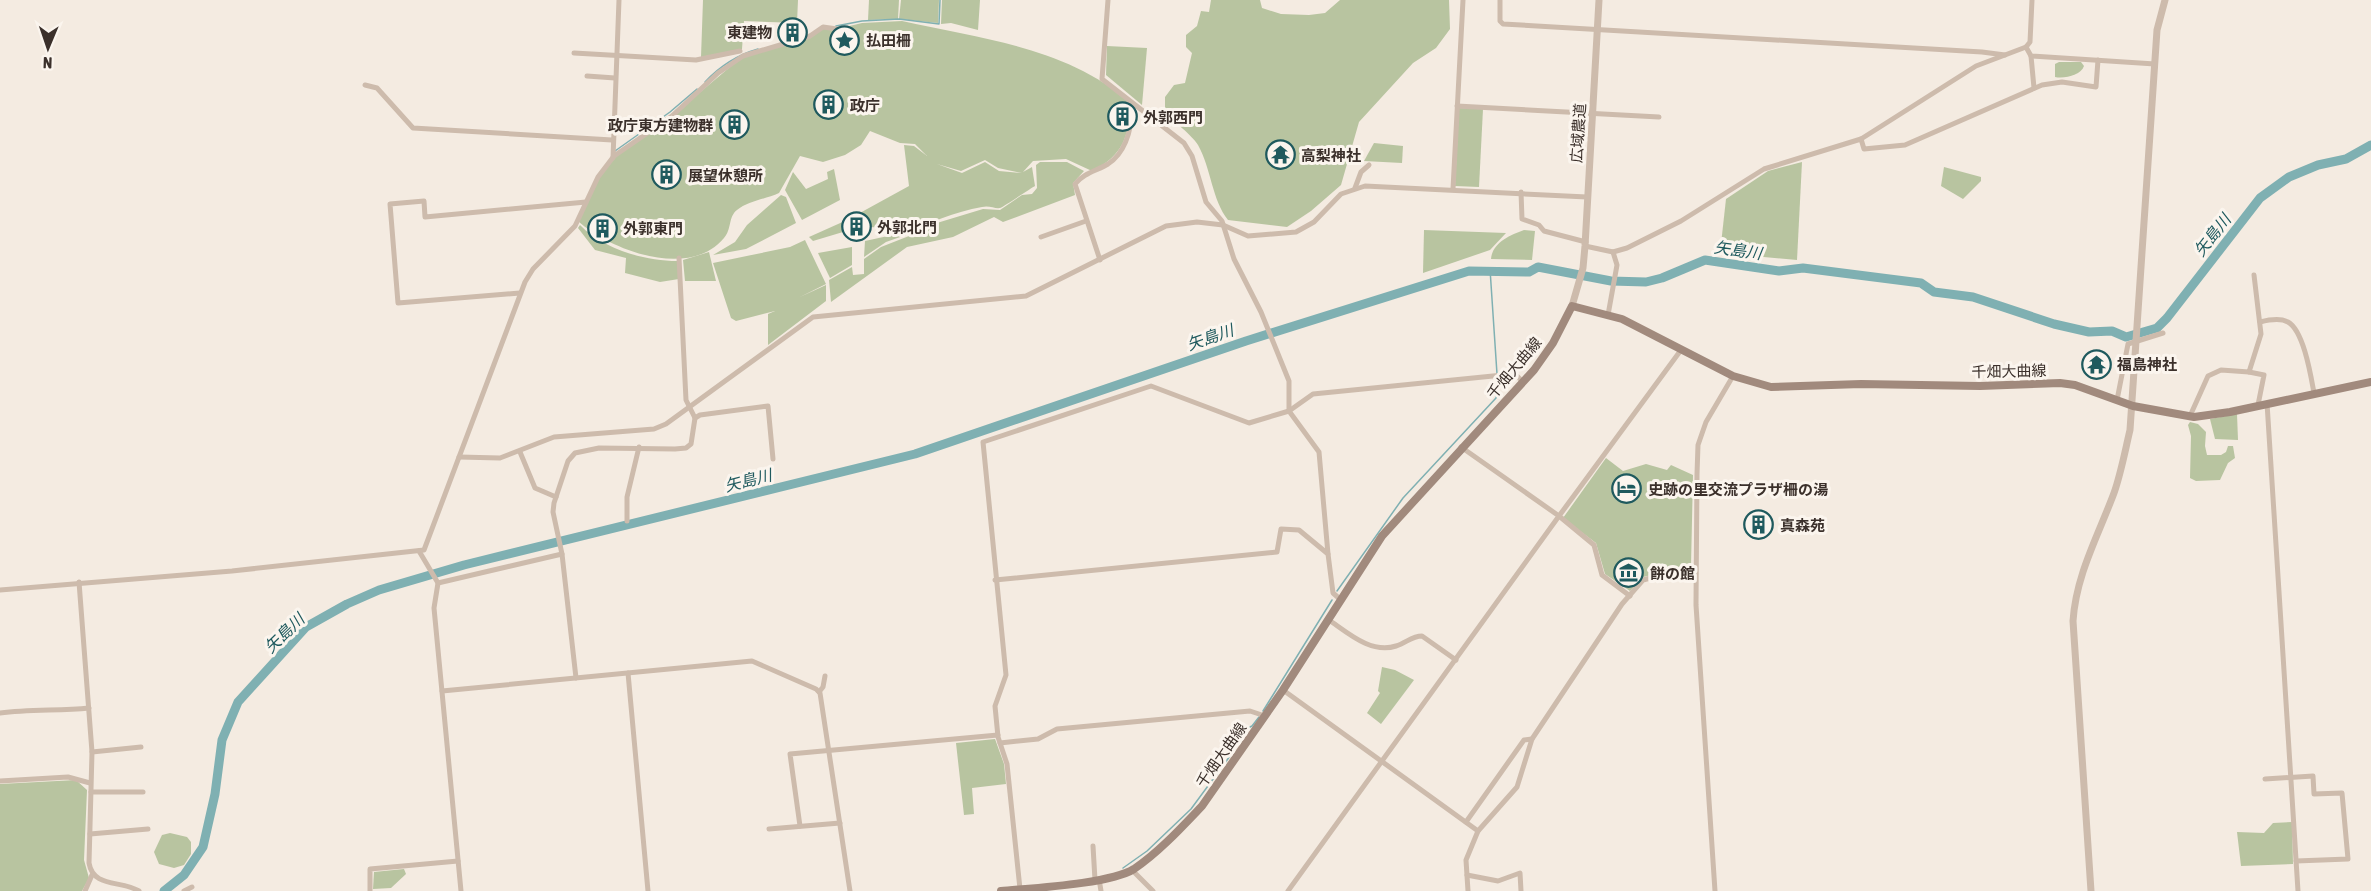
<svg xmlns="http://www.w3.org/2000/svg" width="2371" height="891" font-family="'Asap Condensed','Noto Sans JP',sans-serif">
<style>
.green{fill:#b8c4a0;fill-rule:evenodd}
.lines{fill:none;stroke-linecap:round;stroke-linejoin:round}
.stream{stroke:#7fb0b2;stroke-width:1.5}
.river{stroke:#7fb0b2;stroke-width:9}
.minor{stroke:#cdbbac;stroke-width:5}
.tertiary{stroke:#cdbbac;stroke-width:7}
.secondary{stroke:#a18a7d;stroke-width:8}
.labels{text-anchor:middle;dominant-baseline:central;stroke-width:6;stroke-linejoin:round;paint-order:stroke}
.poi-label{font-size:15px;font-weight:bold;fill:#3b302b;stroke:#fbf5ee;text-anchor:start}
.street-label{font-size:15px;fill:#3b302b;stroke:#fbf5ee}
.water-label{font-size:16px;font-style:italic;fill:#1f5a5e;stroke:#fbf5ee}
</style>
<rect width="100%" height="100%" fill="#f4ebe1"/>
<g class="green">
<path d="M703 0H798L797 23 744 21 742 49 701 57Z"/>
<path d="M869 0H899L898 19 868 20Z"/>
<path d="M901 0H939L938 23 899 19Z"/>
<path d="M942 0H980L978 30 951 23 941 24Z"/>
<path d="M1211 0H1260L1262 8 1281 14 1309 15 1325 13 1340 0H1449L1450 29 1436 48 1413 63 1359 122 1341 185 1311 211 1287 227 1228 220C1212 200 1211 168 1198 145 1192 135 1173 121 1165 112V97L1174 85 1185 83 1192 53 1186 47V35L1197 26 1201 11 1209 12Z"/>
<path d="M902 21C986 40 1064 46 1133 104 1126 138 1125 154 1092 171L1066 159 1033 161 1023 172 1032 167 1035 186C1033 187 1003 207 1000 208 995 209 989 205 982 207 955 212 928 222 904 236L902 233 903 236 886 242 864 257 865 241 902 233H897L896 228 867 227 858 214 909 186 904 145 914 146 927 156 915 144 900 143 870 131 861 145 845 155 823 162 800 156 779 193C766 199 748 201 737 210 728 217 732 229 724 238 689 280 610 250 578 221L590 191 614 156 672 116 743 56 810 36 823 27 837 29 862 23ZM985 160 998 168 1022 173 999 171 985 162 962 173 937 164 961 171Z"/>
<path d="M1107 46 1147 48 1142 105 1106 75Z"/>
<path d="M2059 62H2081L2084 66C2081 75 2065 79 2055 77V64Z"/>
<path d="M1459 108 1483 109 1479 187 1455 186Z"/>
<path d="M1374 143 1403 146 1402 163 1364 161Z"/>
<path d="M1040 162H1067L1084 171 1073 183 1075 195 1003 222 994 217 953 237 907 247 831 302 829 280 852 267 853 275 864 274V259L881 247 909 236 927 226 983 209 1000 210 1022 195 1032 194 1037 188 1036 165Z"/>
<path d="M1802 162 1797 260 1720 253 1726 199 1768 171Z"/>
<path d="M1944 167 1981 177V181L1963 199 1941 186Z"/>
<path d="M834 169 840 200 802 220 785 190 793 172 806 189 828 179 827 172Z"/>
<path d="M781 195 786 197 796 223 746 249 713 255 735 242 747 225Z"/>
<path d="M847 220 848 228 843 232 813 241 809 237Z"/>
<path d="M580 225C603 249 645 261 677 261L679 279 660 282 625 273 626 258 595 250 578 228Z"/>
<path d="M1424 230 1506 233 1490 250 1423 273Z"/>
<path d="M1524 230 1535 231 1532 260 1491 259C1492 243 1510 235 1524 230Z"/>
<path d="M805 240 826 284 800 297 826 285V301L768 345V314L775 311 736 321 731 318 713 263 790 247Z"/>
<path d="M852 247V265L830 278 818 253Z"/>
<path d="M709 252 716 281H685L683 260Z"/>
<path d="M2237 414 2238 440 2215 439 2210 419Z"/>
<path d="M2190 422 2198 424 2206 432 2205 446 2207 455H2221L2226 452 2228 446H2233L2235 458 2228 463 2220 480 2196 481 2190 478 2191 436 2188 425Z"/>
<path d="M1606 458 1623 471 1646 464 1667 470 1671 465 1693 475 1691 566 1643 577 1630 591 1605 574 1596 543 1563 518Z"/>
<path d="M1382 667 1395 670 1414 680 1381 724 1367 713 1380 693 1378 691Z"/>
<path d="M995 739 1004 764 1006 784 972 788 974 814 964 815 956 743Z"/>
<path d="M76 780 87 790 84 860 89 878 82 891H0V784Z"/>
<path d="M2292 822 2293 864 2241 866 2237 832 2264 833 2273 823Z"/>
<path d="M170 833 187 837 191 842V854L184 865 174 868 159 864 154 852 162 835Z"/>
<path d="M404 869 406 874 391 888 373 889 374 872Z"/>
</g>
<g class="lines">
<g class="stream">
<path d="M836 26 862 21 899 19 939 24 940 0"/>
<path d="M705 82C720 66 737 55 758 49"/>
<path d="M615 151 670 112 697 89"/>
<path d="M1337 591 1403 498 1496 398 1498 389 1490 269"/>
<path d="M1263 711 1332 600"/>
<path d="M1123 868 1147 851 1191 809 1230 756 1240 732 1252 726 1259 717"/>
</g>
<path class="river" d="M164 891 184 875 203 847 215 794 222 740 238 702 306 627 347 604 379 590 464 565 915 454 1246 341 1469 271 1529 272 1538 267 1611 281 1646 282 1662 278 1705 260 1779 271 1803 268 1921 283 1934 292 1973 297 2054 324 2089 332 2112 331 2126 337 2157 328 2167 318 2260 198 2289 177 2318 165 2346 159 2371 145"/>
<g class="minor">
<path d="M1108 0 1102 79 1184 143 1192 156 1206 202 1222 221 1234 259 1261 312 1289 381V411L1319 452 1328 554"/>
<path d="M1500 0V21L1503 24 1982 52 2005 55"/>
<path d="M2026 47 2031 56 2155 64"/>
<path d="M574 53 696 60 740 51"/>
<path d="M2031 56 2034 88"/>
<path d="M587 76 615 78"/>
<path d="M365 85 377 88 413 128 612 140"/>
<path d="M1457 106 1659 117"/>
<path d="M1861 139 1864 149 1905 145 2042 85 2062 82 2096 87 2098 60"/>
<path d="M613 158 619 0"/>
<path d="M1355 188 1361 172 1369 165"/>
<path d="M1453 189 1463 0"/>
<path d="M1521 192 1522 219 1539 225 1544 231 1586 242"/>
<path d="M1041 237 1086 221"/>
<path d="M1585 246 1613 252 1627 248 1681 221 1764 169 1861 139 1976 66 2026 47 2030 42 2032 0"/>
<path d="M1100 260 1075 184C1084 173 1096 171 1108 164 1127 152 1132 125 1133 104"/>
<path d="M520 293 398 303 390 204 424 201 425 217 586 202"/>
<path d="M1608 315 1617 265 1613 252"/>
<path d="M2260 322C2268 320 2281 318 2288 322 2304 331 2311 377 2314 393"/>
<path d="M2249 372 2264 375 2258 405"/>
<path d="M2117 400 2128 344 2163 333"/>
<path d="M2267 403 2298 891"/>
<path d="M2190 416 2208 376 2221 370 2249 372 2261 334 2254 275"/>
<path d="M695 418 700 415 768 406 773 459"/>
<path d="M520 452 535 488 556 497"/>
<path d="M459 457 500 458 554 437 654 429 666 424 813 317 1026 296 1166 226 1197 222 1223 225 1248 236 1296 232 1314 222 1341 194 1365 186 1587 197"/>
<path d="M627 521V497L639 447"/>
<path d="M419 551 438 583 434 608 461 891"/>
<path d="M995 580 1277 552 1281 529 1299 530 1328 554 1333 593 1341 600"/>
<path d="M79 582 92 752 89 863C93 888 121 880 139 891"/>
<path d="M438 583 562 554"/>
<path d="M0 590 232 571 424 550 525 282 533 269 575 226 598 177 614 156 672 116 718 73 743 56 810 36 823 27 837 29"/>
<path d="M1630 596 1602 575 1594 545 1559 516 1681 350"/>
<path d="M1329 620C1348 633 1371 654 1396 646 1406 643 1412 636 1422 636L1456 660"/>
<path d="M628 673 648 891"/>
<path d="M576 678 562 554 553 512 554 503 568 461 575 453 599 448 675 449 686 448 691 444 695 418 686 400 679 258"/>
<path d="M1283 690 1478 831"/>
<path d="M442 691 752 661 816 689 820 693 850 891"/>
<path d="M819 692 823 687 825 676"/>
<path d="M0 713C30 709 59 711 89 708"/>
<path d="M1000 743 1038 739 1057 729 1250 711 1265 716"/>
<path d="M92 752 141 747"/>
<path d="M2265 779 2313 776 2314 794 2342 793 2348 859 2296 861"/>
<path d="M0 781 68 777 90 783"/>
<path d="M91 792H143"/>
<path d="M1466 822 1524 740 1532 739"/>
<path d="M800 826 790 754 998 735"/>
<path d="M769 829 840 823"/>
<path d="M90 834 148 829"/>
<path d="M1093 846 1095 880"/>
<path d="M1132 870 1153 891"/>
<path d="M1467 875 1498 881 1520 873 1521 891"/>
<path d="M1099 879 1101 891"/>
<path d="M1020 889 1007 764 998 737 995 706 1006 675 983 442 1151 386 1249 423 1289 411 1313 394 1503 375 1517 376 1523 382"/>
<path d="M85 891 92 875"/>
<path d="M184 891 192 887"/>
<path d="M370 891V869L458 861"/>
<path d="M1288 891 1559 516 1461 447"/>
<path d="M1468 891 1466 860 1478 831 1517 787 1532 739 1622 604 1643 580 1695 566"/>
<path d="M1715 891 1696 605 1697 474 1698 445 1706 422 1733 376"/>
</g>
<g class="tertiary">
<path d="M1572 306 1583 268 1585 246 1599 0"/>
<path d="M2091 891 2073 621C2076 575 2098 536 2114 493 2121 473 2125 451 2130 430L2157 30 2165 0"/>
</g>
<path class="secondary" d="M1001 891C1032 888 1110 884 1134 869 1159 852 1181 828 1202 806L1283 690 1382 536 1534 370 1553 343 1572 306 1622 319 1733 376 1771 387 1861 384 1980 386 2060 383 2075 385 2133 406 2194 417 2230 412 2371 382"/>
</g>
<defs>
<symbol id="building-ring" viewBox="-11 -11 22 22"><circle r="9.5" fill="#fbf5ee" stroke="#1f5a5e" stroke-width="1.5"/><path d="M-4-6H4V6H1V3H-1V6H-4ZM-2.5-4.3h1.7v1.8h-1.7ZM.8-4.3h1.7v1.8H.8ZM-2.5-1h1.7V.8h-1.7ZM.8-1h1.7V.8H.8Z" fill="#1f5a5e"/></symbol>
<symbol id="sight-ring" viewBox="-11 -11 22 22"><circle r="9.5" fill="#fbf5ee" stroke="#1f5a5e" stroke-width="1.5"/><path d="M0-6L1.8-2.2L6-1.7L2.9 1.2L3.7 5.4L0 3.3L-3.7 5.4L-2.9 1.2L-6-1.7L-1.8-2.2Z" fill="#1f5a5e"/></symbol>
<symbol id="temple-ring" viewBox="-11 -11 22 22"><circle r="9.5" fill="#fbf5ee" stroke="#1f5a5e" stroke-width="1.5"/><path d="M0-6L5-2H3V0L6.5 2.5H4V6H1.5V3h-3V6H-4V2.5H-6.5L-3 0V-2H-5Z" fill="#1f5a5e"/></symbol>
<symbol id="hotel-ring" viewBox="-11 -11 22 22"><circle r="9.5" fill="#fbf5ee" stroke="#1f5a5e" stroke-width="1.5"/><path d="M-6-4.5h1.5V1H6V5H4.5V3h-9V5H-6ZM-4 0a1.8 1.8 0 1 1 3.6 0ZM.5 0V-2.5h3Q6-2.5 6 0Z" fill="#1f5a5e"/></symbol>
<symbol id="museum-ring" viewBox="-11 -11 22 22"><circle r="9.5" fill="#fbf5ee" stroke="#1f5a5e" stroke-width="1.5"/><path d="M0-6L6-3V-2H-6V-3ZM-5-1h2V3h-2ZM-1-1h2V3h-2ZM3-1h2V3H3ZM-6 4H6V6H-6Z" fill="#1f5a5e"/></symbol>
</defs>
<g fill-rule="evenodd">
<use href="#building-ring" x="776" y="16" width="33" height="33"/>
<use href="#sight-ring" x="828" y="24" width="33" height="33"/>
<use href="#building-ring" x="812" y="88" width="33" height="33"/>
<use href="#building-ring" x="1106" y="100" width="33" height="33"/>
<use href="#building-ring" x="718" y="108" width="33" height="33"/>
<use href="#temple-ring" x="1264" y="138" width="33" height="33"/>
<use href="#building-ring" x="650" y="158" width="33" height="33"/>
<use href="#building-ring" x="840" y="210" width="33" height="33"/>
<use href="#building-ring" x="586" y="212" width="33" height="33"/>
<use href="#temple-ring" x="2080" y="348" width="33" height="33"/>
<use href="#hotel-ring" x="1610" y="472" width="33" height="33"/>
<use href="#building-ring" x="1742" y="508" width="33" height="33"/>
<use href="#museum-ring" x="1612" y="556" width="33" height="33"/>
</g>
<g class="labels">
<g class="poi-label">
<text x="772" y="32" text-anchor="end">東建物</text>
<text x="866" y="40">払田柵</text>
<text x="850" y="105">政庁</text>
<text x="1143" y="117">外郭西門</text>
<text x="713" y="125" text-anchor="end">政庁東方建物群</text>
<text x="1301" y="155">高梨神社</text>
<text x="688" y="175">展望休憩所</text>
<text x="877" y="227">外郭北門</text>
<text x="623" y="228">外郭東門</text>
<text x="2117" y="364">福島神社</text>
<text x="1648" y="489">史跡の里交流プラザ柵の湯</text>
<text x="1780" y="525">真森苑</text>
<text x="1650" y="573">餅の館</text>
</g>
<g class="street-label">
<text transform="translate(1578 133) rotate(-86)">広域農道</text>
<text transform="translate(1514 368) rotate(-50)">千畑大曲線</text>
<text transform="translate(2009 371) rotate(-1)">千畑大曲線</text>
<text transform="translate(1221 755) rotate(-55)">千畑大曲線</text>
</g>
<g class="water-label">
<text transform="translate(2212 235) rotate(-52)">矢島川</text>
<text transform="translate(1738 250) rotate(8)">矢島川</text>
<text transform="translate(1210 337) rotate(-19)">矢島川</text>
<text transform="translate(748 480) rotate(-14)">矢島川</text>
<text transform="translate(284 633) rotate(-44)">矢島川</text>
</g>
</g>
<g transform="translate(48 48) rotate(182)" stroke="#fbf5ee" stroke-width="4.5" paint-order="stroke">
<path d="M0-4.5L10 22L0 15L-10 22Z" fill="#3b302b"/>
<text y="-9" font-size="16" font-weight="bold" text-anchor="middle" fill="#3b302b">N</text>
</g>
</svg>
